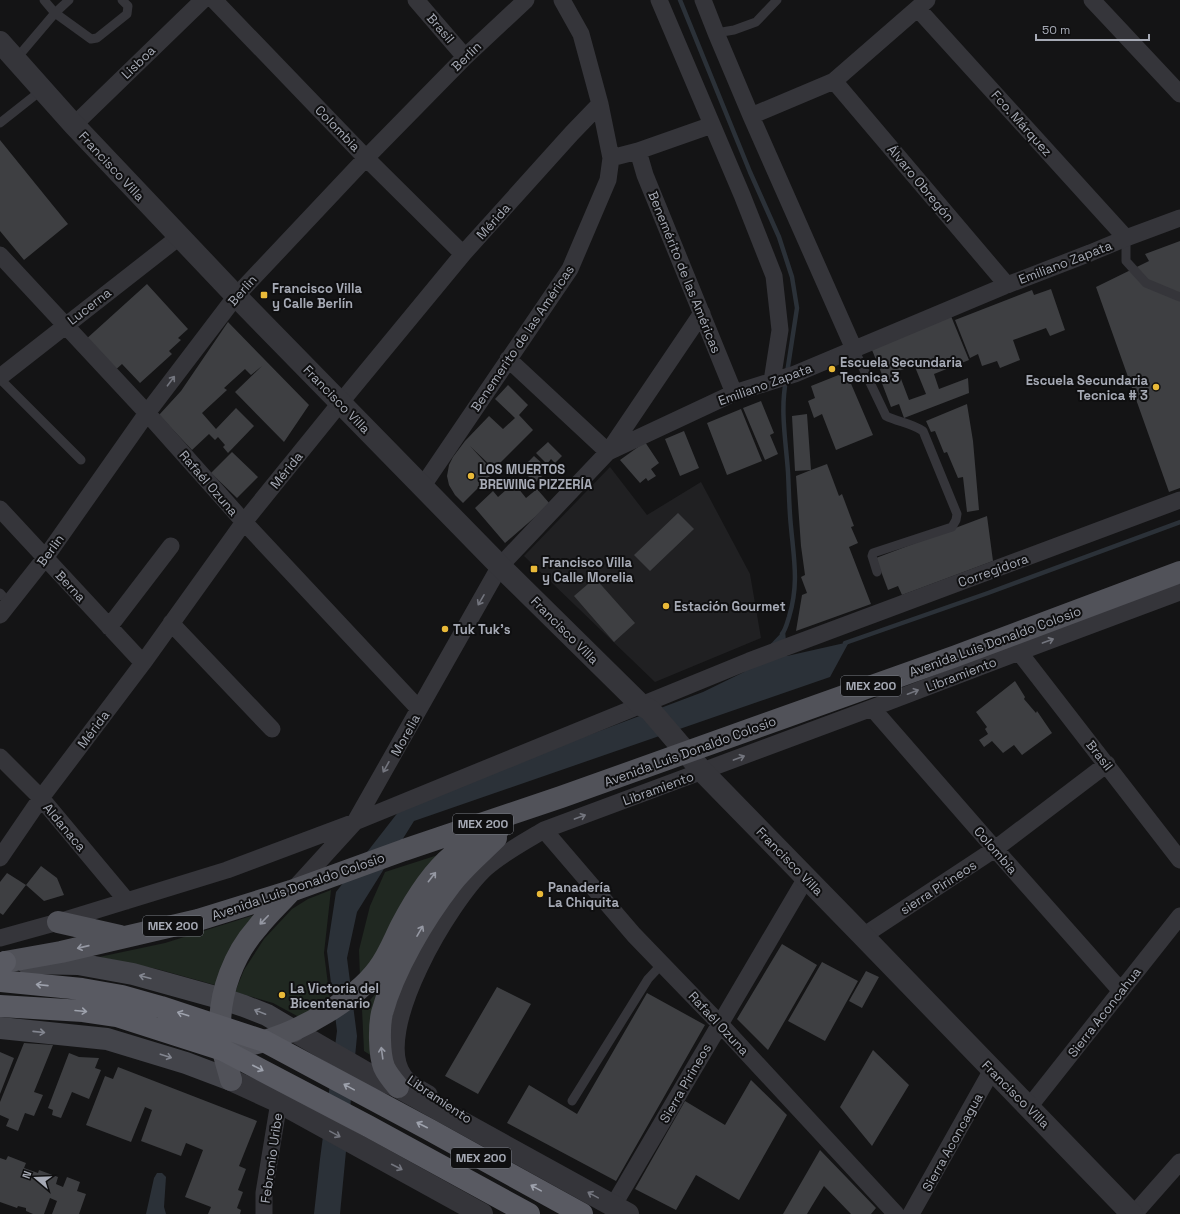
<svg xmlns="http://www.w3.org/2000/svg" width="1180" height="1214" viewBox="0 0 1180 1214" font-family="'Space Grotesk',sans-serif">
<style>
.built{fill:#202022}
.green{fill:#202821}
.water{fill:#2b3138}
.lines{fill:none;stroke-linecap:round;stroke-linejoin:round}
.stream{stroke:#2b3138;stroke-width:4.5}
.building{fill:#3e3f42;fill-rule:evenodd}
.service{stroke:#35353a;stroke-width:9}
.minor{stroke:#35353a;stroke-width:17}
.tertiary{stroke:#35353a;stroke-width:22}
.secondary{stroke:#43444a;stroke-width:22}
.primary{stroke:#515259;stroke-width:22}
.trunk{stroke:#595a62;stroke-width:22}
.oneway{stroke:#73757e}
.oneway2{stroke:#9598a3}
.oneway3{stroke:#838690}
.oneway4{stroke:#9ea2ad}
.poi-dot{fill:#e9b938;stroke:#0f0f10;stroke-width:1.5}
.labels{text-anchor:middle;stroke-width:4;stroke-linejoin:round;paint-order:stroke}
.shield{fill:#0f0f10;stroke:#797c84;stroke-width:1}
.shield-label{font-size:12px;font-weight:bold;fill:#a6aab5}
.street-label{font-size:13px;fill:#a6aab5;stroke:#0f0f10}
.poi-label{font-size:13px;font-weight:bold;fill:#a6aab5;stroke:#0f0f10;text-anchor:start}
</style>
<rect width="100%" height="100%" fill="#141415"/>
<!-- built -->
<path class="built" d="M610,467l37,48 54,-33 49,92 11,64 -106,44 -131,-126z"/>
<!-- green -->
<path class="green" d="M441,854l-54,90 -27,34 -1,-28 11,-44 15,-34z
M331,890l-7,63 6,47 -31,17 -26,-14 -38,-11 9,-22 20,-31 28,-30 16,-10z
M258,914l-43,71 -58,-16 -58,-12 66,-14z
M387,981l-12,77 -11,-7 -2,-42z"/>
<!-- water -->
<path class="water" d="M785,629l2,27 62,-14 -19,35 -416,144 -57,91 -10,46 10,78 -17,178h-26l6,-55 17,-128 -10,-80 9,-59 70,-90 45,-15 252,-95 41,-20z
M157,1173h5l4,4 -2,30 2,7h-20l8,-36z"/>
<g class="lines">
<!-- stream -->
<path class="stream" d="M680,0l70,172 29,65 13,40 5,31 -10,65
M782,634c4,-5 5,-11 7,-17 10,-33 5,-57 2,-90 -2,-19 -2,-37 -3,-55 -2,-30 -8,-61 -2,-92
M845,643l143,-50 192,-71"/>
</g>
<!-- building -->
<path class="building" d="M0,140l68,84 -44,36 -24,-29z
M1180,241v247l-11,4 -73,-205 53,-26 -4,-7z
M147,284l41,45 -10,9 3,2 -12,11 3,3 -32,29 -18,-19 -10,9 -28,-32z
M1051,289l14,41 -15,6 -4,-8 -33,12 7,20 -20,8 -3,-7 -15,5 -4,-12 -8,4 -15,-38 77,-30 2,5z
M951,316l18,44 -35,14 5,15 29,-11 1,15 -65,25 -5,-14 -8,3 -11,-29 3,-1 -11,-27zM913,362l13,32 -17,6 -11,-29 6,-2 -1,-3z
M228,322l81,83 -25,37 -49,-50 27,-26 -11,9 -6,-6 -21,19 3,2 -25,23 14,16 20,-21 18,18 -26,27 -5,-6 2,-2 -7,-8 -3,3 -6,-6 -17,16 -33,-35 22,-24z
M846,372l27,63 -37,15 -14,-36 -8,4 -6,-17 7,-3 -4,-12z
M508,385l20,20 -9,10 14,15 -39,39 -24,-23 24,26 -31,31 -8,-8 -6,-10 -2,-9 2,-11 4,-8 12,-16 24,-25 14,13 12,-11 -20,-19z
M761,401l13,32 -4,2 8,19 -13,6 -22,-52z
M967,404l6,37 6,69 -12,2 -4,-35 -5,1 -11,-26 -3,1 -9,-22 -4,1 -5,-11z
M741,409l21,52 -35,14 -20,-52z
M807,414l4,56 16,-6 12,32 3,-2 12,32 -3,1 7,16 -9,4 22,57 -75,27 6,-36 5,-2 -6,-16 4,-2 -4,-29 -5,-70 15,-6 -16,1 -3,-55z
M684,431l15,37 -19,8 -15,-37z
M548,442l14,14 -7,7 -4,-4 -4,5 -11,-11z
M645,442l14,21 -8,6 5,7 -8,5 -2,-3 -6,5 -20,-23z
M232,452l26,25 -21,21 -26,-25z
M534,456l11,10 -7,7 4,3 -7,7 -14,-14z
M514,483l12,15 11,-9 13,15 -45,39 -30,-35 18,-17 5,6z
M678,513l16,16 -44,42 -16,-16z
M987,516l6,45 -91,34 -4,-9 -10,4 -12,-32z
M595,578l40,45 -21,19 -40,-46z
M1015,681l10,16 -1,2 12,14 1,-2 15,22 -30,22 -8,-10 -11,8 -11,-12 -8,6 -5,-7 9,-6 -3,-5 2,-2 -11,-15z
M41,866l16,12 7,17 -20,6 -18,-16 -23,30 -3,-2v-31l7,-9 19,12z
M782,944l35,21 -49,85 -31,-31z
M822,962l36,19 -33,60 -37,-20z
M866,971l13,6 -17,31 -13,-7z
M497,987l34,17 -53,90 -33,-18z
M647,993l58,32 -89,156 -109,-58 22,-38 48,29z
M24,1043l29,2 -19,47 9,3 -9,21 -9,-3 -7,18 -12,-5 3,-7 -9,-4v-13z
M873,1050l36,35 -37,61 -32,-39z
M0,1052l14,6 -14,36z
M69,1053l10,4 20,1 -4,10 6,2 -12,29 -17,-7 -11,26 -9,-3 1,-5 -5,-2z
M118,1067l139,54 -18,45 7,3 -8,21 5,2 -6,16 4,2 -1,4h-32l3,-7 -26,-10 18,-47 -17,-7 -5,13 -40,-15 11,-31 -7,-3 -14,35 -45,-17 19,-49 8,3z
M751,1080l36,35 -48,85 -43,-25 -20,35 -41,-21 50,-88 40,24z
M820,1150l56,58 -5,6h-20l-27,-28 -17,28h-24z
M8,1156l18,7 -2,5 14,5 1,-3 19,7 -2,7 7,3 4,-10 13,5 -3,9 9,3 -7,20h-27l5,-13 -7,-3 -6,16h-11l-7,-3v-3l-8,-2 -1,2 -17,-6v-44l6,2z"/>
<g class="lines">
<!-- service -->
<path class="service" d="M69,0l-14,13 36,26 6,-1 30,-24 1,-8 -6,-6
M716,33l18,-3 22,-8 21,-22
M16,59l39,-46 -11,-13
M0,123l43,-34
M1126,238v23l20,22 34,14
M854,349l32,67c12,6 25,7 37,15l34,83 -1,6 -4,7 -79,26 -1,3 5,16
M0,379l81,81
M0,593l9,10
M572,1101l76,-122 14,-15"/>
<!-- minor -->
<path class="minor" d="M214,0l152,158 97,96
M416,0l49,57
M659,0l83,195 32,81 6,54 -8,51
M703,0l13,33 35,83 103,233
M1092,0l88,94
M918,9l208,229
M834,81l173,204
M751,116l83,-35 93,-81
M74,125l129,-125
M638,151l7,24 89,218
M611,158l27,-7 74,-26
M0,255l147,158 97,109 175,187
M508,359l100,93 94,-139
M0,377l179,-140
M422,487l148,-218 38,-89 3,-22 -11,-54 -19,-70 -19,-34
M0,509l143,154
M0,615l45,-57 102,-145 89,-117 130,-138 99,-101 61,-57
M171,623l101,106
M109,627l62,-81
M1019,652l161,208
M872,708l123,141 126,142
M0,757l41,41 86,103
M544,830l90,105 86,89 176,190
M0,858l41,-60 102,-135 101,-141 97,-120 122,-148 109,-121 28,-29
M293,890l62,-68 145,-256 108,-114 126,-59 61,-19 212,-89 83,-32 36,-15 54,-20
M863,936l132,-87 112,-85
M0,938l58,-16 169,-52 128,-48 394,-161 431,-161
M429,1094c-8,-5 -19,-10 -25,-18 -33,-44 47,-176 82,-208 17,-15 38,-26 58,-38l328,-122 147,-56 161,-60
M1029,1107l151,-191
M613,1206l193,-328
M264,1214v-21l15,-91
M911,1214l81,-144
M1134,1214l46,-52"/>
<!-- tertiary -->
<path class="tertiary" d="M0,42l74,83 162,171 264,270 141,139 9,5 52,61 161,165 269,278
M294,1031l76,44 28,12 230,127
M231,1080l48,22 203,112"/>
<!-- secondary -->
<path class="secondary" d="M27,963l51,1 55,10 90,25 21,7 23,9 27,16
M0,1028l107,11 79,24 45,17"/>
<!-- primary -->
<path class="primary" d="M58,922l62,14
M5,962l56,-10 137,-32 93,-29 113,-41 157,-53 395,-141 224,-84
M223,1050c14,-3 28,-5 41,-9 37,-10 92,-42 114,-72 10,-13 16,-29 23,-43 13,-25 30,-53 52,-71 13,-11 31,-17 45,-25
M231,1080c-5,-18 -11,-36 -11,-54 0,-35 14,-72 37,-98 10,-13 22,-24 33,-36
M398,1087c-5,-6 -11,-13 -14,-20 -5,-13 -5,-41 -2,-54 12,-44 42,-94 69,-129 12,-16 31,-32 45,-46"/>
<!-- trunk -->
<path class="trunk" d="M0,967l5,-5
M0,981l82,8 40,7 39,11 103,34 166,89 152,84
M0,1006l83,5 34,5 106,34 145,76 161,88"/>
</g>
<!-- one-way arrows -->
<defs><path id="oneway-shaft" d="M-6 0H5M1.5-3L5.5 0L1.5 3" fill="none" stroke-width="1.6" stroke-linecap="round" stroke-linejoin="round"/></defs>
<g class="oneway">
<use href="#oneway-shaft" transform="translate(171 381) rotate(-53)"/>
<use href="#oneway-shaft" transform="translate(481 600) rotate(120)"/>
<use href="#oneway-shaft" transform="translate(1048 641) rotate(-20)"/>
<use href="#oneway-shaft" transform="translate(913 692) rotate(-21)"/>
<use href="#oneway-shaft" transform="translate(739 758) rotate(-20)"/>
<use href="#oneway-shaft" transform="translate(386 767) rotate(119)"/>
<use href="#oneway-shaft" transform="translate(580 817) rotate(-20)"/>
<use href="#oneway-shaft" transform="translate(335 1134) rotate(29)"/>
<use href="#oneway-shaft" transform="translate(397 1167) rotate(27)"/>
<use href="#oneway-shaft" transform="translate(593 1195) rotate(-151)"/>
</g>
<g class="oneway2">
<use href="#oneway-shaft" transform="translate(432 877) rotate(-52)"/>
<use href="#oneway-shaft" transform="translate(264 920) rotate(134)"/>
<use href="#oneway-shaft" transform="translate(420 931) rotate(-60)"/>
<use href="#oneway-shaft" transform="translate(83 947) rotate(167)"/>
<use href="#oneway-shaft" transform="translate(382 1053) rotate(-98)"/>
</g>
<g class="oneway3">
<use href="#oneway-shaft" transform="translate(145 977) rotate(-165)"/>
<use href="#oneway-shaft" transform="translate(260 1012) rotate(-158)"/>
<use href="#oneway-shaft" transform="translate(39 1032) rotate(6)"/>
<use href="#oneway-shaft" transform="translate(166 1056) rotate(18)"/>
</g>
<g class="oneway4">
<use href="#oneway-shaft" transform="translate(42 985) rotate(-174)"/>
<use href="#oneway-shaft" transform="translate(81 1011) rotate(5)"/>
<use href="#oneway-shaft" transform="translate(183 1014) rotate(-162)"/>
<use href="#oneway-shaft" transform="translate(258 1068) rotate(27)"/>
<use href="#oneway-shaft" transform="translate(349 1087) rotate(-151)"/>
<use href="#oneway-shaft" transform="translate(422 1125) rotate(-153)"/>
<use href="#oneway-shaft" transform="translate(536 1188) rotate(-151)"/>
</g>
<!-- markers -->
<g class="poi-dot">
<rect x="260" y="291" width="8" height="8" rx="2"/>
<circle cx="832" cy="369" r="4"/>
<circle cx="1156" cy="387" r="4"/>
<circle cx="471" cy="476" r="4"/>
<rect x="530" y="565" width="8" height="8" rx="2"/>
<circle cx="666" cy="606" r="4"/>
<circle cx="445" cy="629" r="4"/>
<circle cx="540" cy="894" r="4"/>
<circle cx="282" cy="995" r="4"/>
</g>
<g class="labels">
<!-- shield labels -->
<g class="shield">
<rect x="841" y="676" width="60" height="20" rx="3"/>
<rect x="453" y="814" width="60" height="20" rx="3"/>
<rect x="143" y="916" width="60" height="20" rx="3"/>
<rect x="451" y="1148" width="60" height="20" rx="3"/>
</g>
<g class="shield-label">
<text x="871" y="690">MEX 200</text>
<text x="483" y="828">MEX 200</text>
<text x="173" y="930">MEX 200</text>
<text x="481" y="1162">MEX 200</text>
</g>
<!-- street labels -->
<g class="street-label">
<text transform="translate(441 28) rotate(49)" y="5">Brasil</text>
<text transform="translate(466 56) rotate(-44)" y="5">Berlin</text>
<text transform="translate(138 62) rotate(-44)" y="5">Lisboa</text>
<text transform="translate(1022 123) rotate(48)" y="5">Fco. Márquez</text>
<text transform="translate(338 128) rotate(46)" y="5">Colombia</text>
<text transform="translate(112 166) rotate(47)" y="5">Francisco Villa</text>
<text transform="translate(921 183) rotate(50)" y="5">Álvaro Obregón</text>
<text transform="translate(493 221) rotate(-48)" y="5">Mérida</text>
<text transform="translate(1065 262) rotate(-21)" y="5">Emiliano Zapata</text>
<text transform="translate(685 272) rotate(68)" y="5">Benemérito de las Américas</text>
<text transform="translate(242 290) rotate(-49)" y="5">Berlin</text>
<text transform="translate(89 306) rotate(-38)" y="5">Lucerna</text>
<text transform="translate(522 338) rotate(-56)" y="5">Benemerito de las Américas</text>
<text transform="translate(765 384) rotate(-20)" y="5">Emiliano Zapata</text>
<text transform="translate(337 399) rotate(46)" y="5">Francisco Villa</text>
<text transform="translate(286 470) rotate(-51)" y="5">Mérida</text>
<text transform="translate(209 483) rotate(49)" y="5">Rafaél Ozuna</text>
<text transform="translate(50 550) rotate(-54)" y="5">Berlin</text>
<text transform="translate(993 570) rotate(-20)" y="5">Corregidora</text>
<text transform="translate(71 586) rotate(47)" y="5">Berna</text>
<text transform="translate(565 630) rotate(45)" y="5">Francisco Villa</text>
<text transform="translate(995 641) rotate(-20)" y="5">Avenida Luis Donaldo Colosio</text>
<text transform="translate(961 674) rotate(-21)" y="5">Libramiento</text>
<text transform="translate(93 729) rotate(-53)" y="5">Mérida</text>
<text transform="translate(405 735) rotate(-61)" y="5">Morelia</text>
<text transform="translate(690 751) rotate(-20)" y="5">Avenida Luis Donaldo Colosio</text>
<text transform="translate(1100 755) rotate(52)" y="5">Brasil</text>
<text transform="translate(658 788) rotate(-20)" y="5">Libramiento</text>
<text transform="translate(65 827) rotate(50)" y="5">Aldanaca</text>
<text transform="translate(996 850) rotate(49)" y="5">Colombia</text>
<text transform="translate(790 861) rotate(46)" y="5">Francisco Villa</text>
<text transform="translate(298 886) rotate(-19)" y="5">Avenida Luis Donaldo Colosio</text>
<text transform="translate(938 887) rotate(-33)" y="5">sierra Pirineos</text>
<text transform="translate(1104 1012) rotate(-52)" y="5">Sierra Aconcahua</text>
<text transform="translate(719 1023) rotate(47)" y="5">Rafaél Ozuna</text>
<text transform="translate(685 1083) rotate(-60)" y="5">Sierra Pirineos</text>
<text transform="translate(1016 1094) rotate(45)" y="5">Francisco Villa</text>
<text transform="translate(440 1099) rotate(34)" y="5">Libramiento</text>
<text transform="translate(952 1142) rotate(-61)" y="5">Sierra Aconcagua</text>
<text transform="translate(271 1158) rotate(-82)" y="5">Febronio Uribe</text>
</g>
<!-- poi labels -->
<g class="poi-label">
<text x="272" y="293">Francisco Villa<tspan x="272" dy="15">y Calle Berlín</tspan></text>
<text x="840" y="367">Escuela Secundaria<tspan x="840" dy="15">Tecnica 3</tspan></text>
<text x="1148" y="385" text-anchor="end">Escuela Secundaria<tspan x="1148" dy="15">Tecnica # 3</tspan></text>
<text x="479" y="474">LOS MUERTOS<tspan x="479" dy="15">BREWING PIZZERÍA</tspan></text>
<text x="542" y="567">Francisco Villa<tspan x="542" dy="15">y Calle Morelia</tspan></text>
<text x="674" y="611">Estación Gourmet</text>
<text x="453" y="634">Tuk Tuk's</text>
<text x="548" y="892">Panadería<tspan x="548" dy="15">La Chiquita</tspan></text>
<text x="290" y="993">La Victoria del<tspan x="290" dy="15">Bicentenario</tspan></text>
</g>
</g>
<!-- north arrow -->
<g transform="translate(36 1178) rotate(289)" stroke="#0f0f10" stroke-width="3" paint-order="stroke">
<path d="M0-3L7 15L0 10L-7 15Z" fill="#a6aab5"/>
<text y="-6" font-size="11" font-weight="bold" text-anchor="middle" fill="#a6aab5">N</text>
</g>
<!-- scale -->
<path d="M1036 34v6h113v-6" fill="none" stroke="#a6aab5" stroke-width="2"/>
<text x="1042" y="34" font-size="12" fill="#a6aab5" stroke="#0f0f10" stroke-width="3" paint-order="stroke">50 m</text>
</svg>
